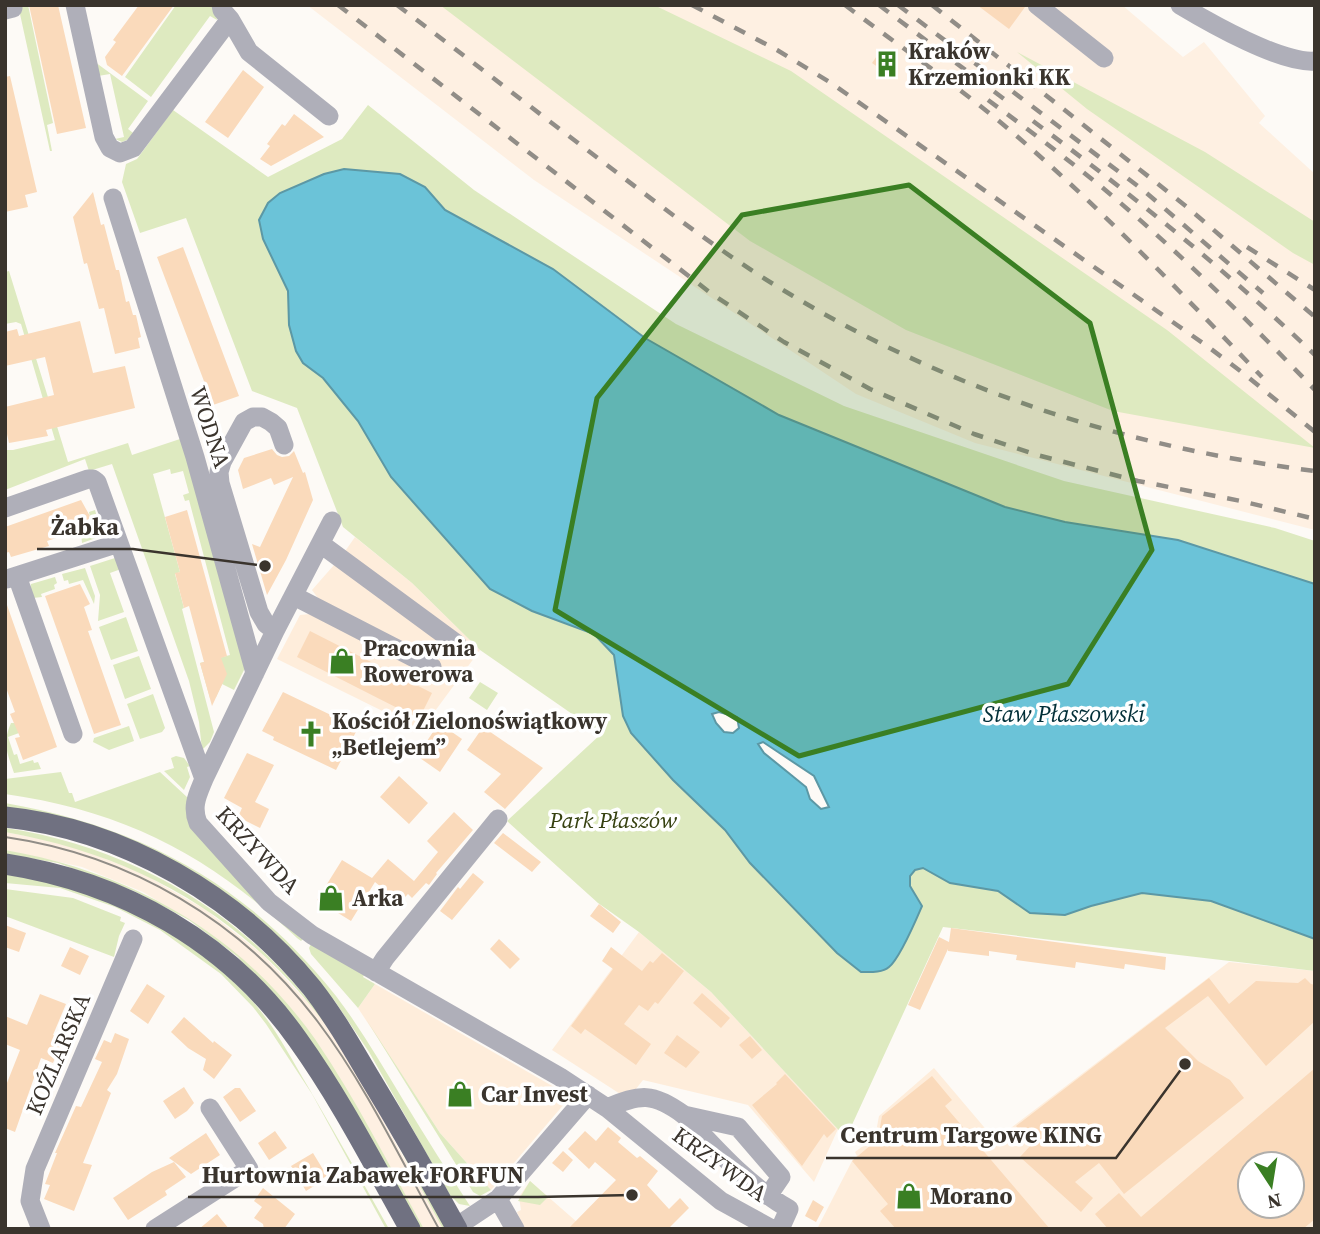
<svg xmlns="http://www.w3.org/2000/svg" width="1320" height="1234" viewBox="0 0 1320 1234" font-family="'Source Serif 4',serif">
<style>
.commercial{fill:#feeddb;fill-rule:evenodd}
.built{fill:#fef0e2}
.green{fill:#deeac0}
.water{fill:#6bc3d8;stroke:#5c98a5;stroke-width:2;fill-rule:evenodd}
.building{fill:#fadabb;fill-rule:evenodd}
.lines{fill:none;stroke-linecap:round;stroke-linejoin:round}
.minor{stroke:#afafb9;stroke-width:19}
.major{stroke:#707181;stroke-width:21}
.tram{stroke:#918d87;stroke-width:2}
.rail{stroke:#918d87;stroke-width:4.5;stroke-dasharray:12 12;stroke-linecap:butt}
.marked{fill:#3a7f23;fill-opacity:0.2;stroke:#3a7f23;stroke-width:5;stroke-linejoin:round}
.labels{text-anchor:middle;stroke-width:7;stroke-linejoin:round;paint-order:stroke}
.poi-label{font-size:23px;font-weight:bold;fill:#3a342d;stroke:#fff;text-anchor:start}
.street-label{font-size:23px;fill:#3a342d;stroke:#fff}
.park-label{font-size:23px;font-style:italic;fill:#364110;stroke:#fff}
.water-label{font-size:24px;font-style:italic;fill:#022f38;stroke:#fff}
.leader{fill:none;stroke:#3a342d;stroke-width:2.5}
.callout-dot{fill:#3a342d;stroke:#fff;stroke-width:2.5}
.callout-label{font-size:24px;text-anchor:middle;font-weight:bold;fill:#3a342d;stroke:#fff;stroke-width:7;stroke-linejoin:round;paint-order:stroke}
</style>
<rect width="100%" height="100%" fill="#fdfaf6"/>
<!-- commercial -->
<path class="commercial" d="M355,537l57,46 68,67 -59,80 -144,-71 23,-44 10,-1 10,-13 -8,-11 29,-33z
M639,932l72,60 127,137 -24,53 -66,-77 -105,-25 -15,19 -76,-49z
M1229,962l86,9v258h-498l35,-68 5,-5 -2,-4 20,-15 4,-21 55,-48 61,72zM1250,1164h42v42h-42z
M375,984l186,107 4,12 -74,87 -51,-57 -82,-125z
M530,1181l55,48h-61l-7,-17 4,-2 -2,-13z"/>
<!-- built -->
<path class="built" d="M307,5h815l61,52 21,-15 61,74 -6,7 56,51v356l-340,-87 -119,-49 -322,-214z
M5,832l62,12 75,29 64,37 56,44 54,57 18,26 28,45 81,147h-19l-81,-145 -22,-35 -38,-50 -38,-37 -45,-36 -57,-34 -61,-25 -77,-17z"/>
<!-- green -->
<path class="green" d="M18,5h10l25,118 -6,2 5,26h-2z
M176,5h39l2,15 -7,-4 -59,81 -26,-20z
M440,5h214l137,66 376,259 148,118 -202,-37 -207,-81 -156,-89z
M1017,52l188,100 110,70v43l-22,-12 -206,-144z
M95,62l53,39 -20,28 9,7 -15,6 -7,-3 9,-2 -14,-63 -12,2z
M368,105l106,85 202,134 168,82 220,75 211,47 40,13v63l-754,-34 72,115 277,191 5,-6 8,-2 27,15 47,7 77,22 71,-30 170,-10v99l-372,-44 -92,200v3l-5,8 -135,-146 -72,-60 -41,-29 -91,-82 94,-87 -121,-84 -68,-67 -69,-56 -46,-119 -45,-17 -66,-173 -46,15 -18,-51 4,-18 11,-5 36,-49 95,67 74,-38z
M9,271l59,191 60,-19 4,12 51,-17 64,226 -13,26 -12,-6 -6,13 -6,1 -10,-35 30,-8 -41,-155 -4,1 -2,-6 6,-2 -6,-22 -12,3 -1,-5 -17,5 27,98 -5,2 9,34 -2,1 32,123 -4,10 -8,8 -3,-28 -10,-41 -77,-217 -23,7 -4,-12 -80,31v-40h8l42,-10 -34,-116 -5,-2 -11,2v-52z
M95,510l6,22 -5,6 -14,5 -1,-11 11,-4 -3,-16z
M115,558l6,11 -11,4 14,39 -26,9 2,-26 -10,-29z
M85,568l10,28 -1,8 -11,-24 -14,4 -1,-4 -4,1 -2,-7z
M55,577l2,6 -3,2 1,4 -14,5 1,3 -9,1 -3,-8 1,-6z
M126,617l12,34 -27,9 -12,-33z
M139,656l12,33 -26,10 -12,-34z
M480,682l18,11 -11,17 -18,-12z
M153,694l12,34 -3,4 -22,7 -13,-35z
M11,723h4l4,10 -11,4 6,18 3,-1 3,10 13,-4 1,3 4,-1 3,7 -27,4c-7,-21 -12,-29 -3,-50z
M129,726l5,15 -25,9 -16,-8 1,-4z
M176,756l8,2 6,8 -3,1 3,10 -6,13 -20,-19 10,-3 -3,-10z
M61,772l8,21h3l3,9 85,-30 28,26 115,141 -2,2 -4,-3c-87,-82 -172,-127 -292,-144v-15z
M5,803c138,24 243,82 331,193 26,34 47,71 69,107 21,35 43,69 65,103l-11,-2 -9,-9 -81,-143 -35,-52 -99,-99 -230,-94z
M6,828c119,18 227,78 303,173 55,69 94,151 137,228h-3c-36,-65 -68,-133 -110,-194 -80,-114 -192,-179 -328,-203z
M5,850c126,22 235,83 310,189 41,60 74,126 109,190h-3l-62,-111 -121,-161 -49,-37 -55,-29 -76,-28 -53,-9z
M5,874c19,4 39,6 58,12 72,22 142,61 192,118 21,25 36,54 52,81 28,48 55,96 82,144h-3l-74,-135 -46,-70 -13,-17 -32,-33 -61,-44 -45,-23 -55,-19 -55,-5z
M5,889l68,9 48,19 -1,4 5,2 -6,13 -5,21 -109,-41z
M311,944l53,31 -1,2 12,7 -17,24 -47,-54 -2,-6z
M366,1019l74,114 51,57 -11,6 -7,-4z
M530,1181l18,16 -8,8 -22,-4z"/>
<!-- water -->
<path class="water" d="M344,169l56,5 25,13 20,23 108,59 92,69 134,77 226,92 60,15 113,18 137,44v355l-104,-38 -69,-8 -51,13 -26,9 -35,-2 -32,-22 -48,-8 -27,-15 -8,2 -5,6v10l12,20c-6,14 -22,52 -33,61 -7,6 -19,5 -28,5l-24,-19 -87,-90 -25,-33 -52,-50 -42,-47 -8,-17 -9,-61 -20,-21 -62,-23 -42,-22 -99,-112 -33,-56 -35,-43 -20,-15 -7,-12 -7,-26 -1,-34 -25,-52 -4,-19 9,-17 12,-10 44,-19zM719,712l18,5 2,11 -6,5 -9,-1 -8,-9 -4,-9zM763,742l51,34 15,31 -8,2 -11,-10 -4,-12 -42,-34 -6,-9z"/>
<!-- building -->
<path class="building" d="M29,5h29l28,123 -29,6z
M139,5h35l-52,71 -15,-11 -2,-8 11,-15 -3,-2z
M977,5h48v2l-16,22z
M881,50l13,9 -9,13 -13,-9z
M243,70l21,17 -36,51 -23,-16z
M10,76l27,116 -12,3 3,12 -23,5v-135z
M294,114l30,23 -53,29 -11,-7 10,-13 -3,-2 15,-20 3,2z
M93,192l8,33 3,-1 12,46h3l7,32 3,-1 4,14h3l5,22 -3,1 2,10 -25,6 -11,-46 -5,1 -12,-46 -3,1 -11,-47z
M183,247l56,149 -26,9 -56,-148z
M80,321l13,52 32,-7 10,42 -89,22 2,6 -39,7 -2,-9h-2v-27l49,-12 -9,-38 -40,9v-34l12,-3 2,7z
M272,449l5,6 5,2 7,-1 5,-5 9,22 2,-1 8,28 -27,60 -19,35 -15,-51 8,3 33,-70 -19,8 -3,-7 -28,11 -5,-19 6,-12z
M81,500l10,18 -3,1 3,8 -44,14 2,5 -38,11 -2,-5 -4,1v-26z
M187,510l40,146 -6,2 6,16 -15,32 -12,-43 4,-1 -15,-56 -5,2 -9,-35 5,-1 -15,-55z
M80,584l10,20 -6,3 8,23 -4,1 33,94 -27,9 -49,-138z
M5,605h2l50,142 -34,13 -8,-22 5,-1 -10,-23 5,-2 -10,-27z
M310,631l122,62 -13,26 -122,-62z
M283,692l75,36 -22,42 -63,-30 1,-3 -12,-6z
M439,723l23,16 -22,33 -23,-16z
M483,727l60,41 -38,41 -21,-17 17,-18 -34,-24z
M247,753l27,12 -19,37 14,7 -9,19 -22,-11 4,-9 -18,-10z
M399,776l29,27 -19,21 -29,-27z
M454,812l19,18 -37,43 1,1 -8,11 -3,-2 -14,15 -4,-4 -6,6 -7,-5 -2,2 -18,-15 -24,39 -34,-21 25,-40 30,18 16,-19 26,22 24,-29 -11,-11z
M503,833l38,29 -9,10 -38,-29z
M473,873l11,9 -32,38 -12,-9 18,-24 2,2z
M599,904l22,18 -8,11 -23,-17z
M5,925l21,8 -7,19 -14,-5z
M951,928l215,29 -1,13 -40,-6 -1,5 -48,-7 -1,6 -59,-8 1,-5 -28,-4v5l-41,-5v-2l-28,61 -12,-5 31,-68 10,5z
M499,939l21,20 -10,10 -20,-20z
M70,947l19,9 -9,19 -19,-9z
M611,947l31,24 8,-10 3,2 9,-10 22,18 -26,33 -3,-2 -7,9 -9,-6 -15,19 27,20 -15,21 -51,-36 -4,5 -10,-8 42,-57 -11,-8z
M1209,978l20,26 27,-23 42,2 7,-5 6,6 4,1v36l-49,45 -58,-70 -43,32 33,33 32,19 14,18 -120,96 -25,-31 -24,19 18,16 -12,14 -61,-55 11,-12 -15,-19z
M147,984l18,12 -17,28 -18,-13z
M702,993l28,25 -9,10 -28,-25z
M40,994l26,10 -13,31 10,4 -10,24 -12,-5 -26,74 -10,-4v-40l15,-38 -15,-6v-28l22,9z
M184,1017l29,26 1,-2 18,14 -18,24 -11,-9 3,-11 -18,-11 -17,-16z
M115,1033l14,6 -12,35 -10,16 4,3 -28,70 9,2 -18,46 -30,-12 6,-14 -5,-1 12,-31h-2l21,-47 5,1 21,-45 -7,-3 9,-19 7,3z
M677,1035l23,17 -14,16 -22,-15z
M750,1036l12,14 -10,9 -13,-14z
M1315,1068v151l-12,10h-195l-13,-15 24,-21 22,24zM1250,1164h42v42h-42z
M785,1074l51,55 -9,9 -3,-4 -22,32 -50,-61 25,-21 -1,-1z
M932,1076l20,24 -7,6 105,123h-154l-16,-18 8,-7 -36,-43 26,-22 4,-23z
M184,1087l10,16 -7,8 -12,8 -12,-18z
M235,1088h5l16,23 -16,11 -17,-25z
M608,1127l13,11 -3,4 19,16 3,-2 18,15 -11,14 22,24 11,-11 9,10 -21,21h-100l48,-49 -21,-18 -6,7 -21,-20 17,-18 11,10z
M275,1131l12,17 -18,12 -11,-17z
M206,1133l14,22 -29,19 -22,-16z
M563,1151l10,9 -10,12 -11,-9z
M313,1153l14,23 -6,3 1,2 -16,10 -15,-25z
M174,1162l12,15 -21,14 2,4 -39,25 -15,-22 39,-26z
M263,1188l32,26 -11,15h-20l-1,-5 -9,-6 8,-11 -8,-6z
M813,1200l11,7 -8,15 -11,-6z
M217,1214l12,15h-30z"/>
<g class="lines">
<!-- minor -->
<path class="minor" d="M75,5l29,132 6,11 10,5 13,-5 97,-129
M221,5l1,5 8,9 19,33 80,64
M1037,5l67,53
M1180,5c30,18 102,59 135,56
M5,10l8,-2
M113,198l82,259 60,216
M5,508l83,-29h5l4,3 107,297
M332,521l-57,110 -71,148c-6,15 -13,27 -6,44l71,79 43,33 248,142 47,31 114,93 51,28
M321,544l136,100
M17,576l56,158
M7,579l112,-36
M294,596l138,71
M275,631l-9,-7 -7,-12 -39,-129 -1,-11 3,-10 22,-40 9,-5h9l9,5 7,6 6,17
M376,972l9,-14 113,-139
M607,1108c33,-14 46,-16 77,7
M768,1196l13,-19 -43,-50 -54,-12c32,34 63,70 105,94l-9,20
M498,1199l17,30
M456,1227l42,-28 90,-104
M41,1229l-11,-28 5,-32 98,-230
M155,1229l94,-60 -39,-61"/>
<!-- major -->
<path class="major" d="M5,817c119,12 233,80 307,171 21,27 38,56 55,85 31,51 61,103 90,156
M5,864c118,18 224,78 293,176 43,60 76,125 112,189"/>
<!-- tram -->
<path class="tram" d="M5,837c125,18 237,84 313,185 47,62 83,138 121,207"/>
<!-- rail -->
<path class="rail" d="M338,5l374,289 72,48 86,47 104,45 63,21 101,26 103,20 74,18
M397,5c68,51 135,103 202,154 63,48 126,97 194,137 161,96 337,152 522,175
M692,5l85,45 54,33 376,263 36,27 72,59
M845,5c58,44 119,85 174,133 86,74 164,157 243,239
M879,5l129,97
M898,5l245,185 120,103
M932,5l255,202 128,110
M988,100c37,27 74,55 110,84 77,64 148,134 217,206
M1033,121c98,73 193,149 282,234
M1247,247l68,43"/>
</g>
<!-- marked area -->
<path class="marked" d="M909,185l181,138 62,227 -84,134 -269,72 -244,-146 42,-212 145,-183z"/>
<!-- icons -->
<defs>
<g id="building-bare" transform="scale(2.1)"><path d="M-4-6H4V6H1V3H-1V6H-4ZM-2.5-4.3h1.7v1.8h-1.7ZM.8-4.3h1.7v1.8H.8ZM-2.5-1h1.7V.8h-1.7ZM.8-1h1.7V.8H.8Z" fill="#3a7f23" stroke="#fff" stroke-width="2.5" paint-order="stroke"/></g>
<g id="shop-bare" transform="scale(2.1)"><path d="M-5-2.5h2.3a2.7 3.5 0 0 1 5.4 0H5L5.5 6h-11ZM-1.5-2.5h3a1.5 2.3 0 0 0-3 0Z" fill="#3a7f23" stroke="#fff" stroke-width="2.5" paint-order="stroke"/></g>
<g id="church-bare" transform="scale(2.1)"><path d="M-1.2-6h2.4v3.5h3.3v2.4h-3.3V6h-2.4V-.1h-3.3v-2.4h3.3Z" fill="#3a7f23" stroke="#fff" stroke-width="2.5" paint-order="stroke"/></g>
</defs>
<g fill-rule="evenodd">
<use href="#building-bare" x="887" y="64"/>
<use href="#shop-bare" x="342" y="661"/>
<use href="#church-bare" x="311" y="734"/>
<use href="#shop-bare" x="331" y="898"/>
<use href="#shop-bare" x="460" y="1094"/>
<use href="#shop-bare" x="909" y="1196"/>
</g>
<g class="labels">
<!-- poi labels -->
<g class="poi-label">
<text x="908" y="59">Kraków<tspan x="908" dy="26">Krzemionki KK</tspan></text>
<text x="363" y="656">Pracownia<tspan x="363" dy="26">Rowerowa</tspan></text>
<text x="332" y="729">Kościół Zielonoświątkowy<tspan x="332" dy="26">„Betlejem”</tspan></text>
<text x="352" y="906">Arka</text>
<text x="481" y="1102">Car Invest</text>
<text x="930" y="1204">Morano</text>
</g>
<!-- street labels -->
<g class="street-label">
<text transform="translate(210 427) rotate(72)" y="8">WODNA</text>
<text transform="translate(258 850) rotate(47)" y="8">KRZYWDA</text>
<text transform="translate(58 1054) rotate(-67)" y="8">KOŹLARSKA</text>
<text transform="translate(720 1164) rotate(36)" y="8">KRZYWDA</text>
</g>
<!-- park labels -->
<g class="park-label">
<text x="613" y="828">Park Płaszów</text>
</g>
<!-- water labels -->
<g class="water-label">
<text x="1064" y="722">Staw Płaszowski</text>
</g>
</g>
<!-- callouts -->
<path class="leader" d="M265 566L133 549H37M1185 1064L1116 1158H826M632 1195L538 1197H188"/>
<g class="callout-dot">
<circle cx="265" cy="566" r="7"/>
<circle cx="1185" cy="1064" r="7"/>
<circle cx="632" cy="1195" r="7"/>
</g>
<g class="callout-label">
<text x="85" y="535">Żabka</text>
<text x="971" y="1143">Centrum Targowe KING</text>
<text x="363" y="1183">Hurtownia Zabawek FORFUN</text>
</g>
<!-- border -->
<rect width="1320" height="1234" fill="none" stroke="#3a342d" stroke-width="14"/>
<!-- north arrow -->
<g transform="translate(1271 1185) rotate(168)"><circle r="33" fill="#ffffff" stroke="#b0aeab" stroke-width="2"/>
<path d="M0-5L12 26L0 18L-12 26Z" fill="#3a7f23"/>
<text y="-10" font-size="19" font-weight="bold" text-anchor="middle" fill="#3a342d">N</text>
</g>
</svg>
